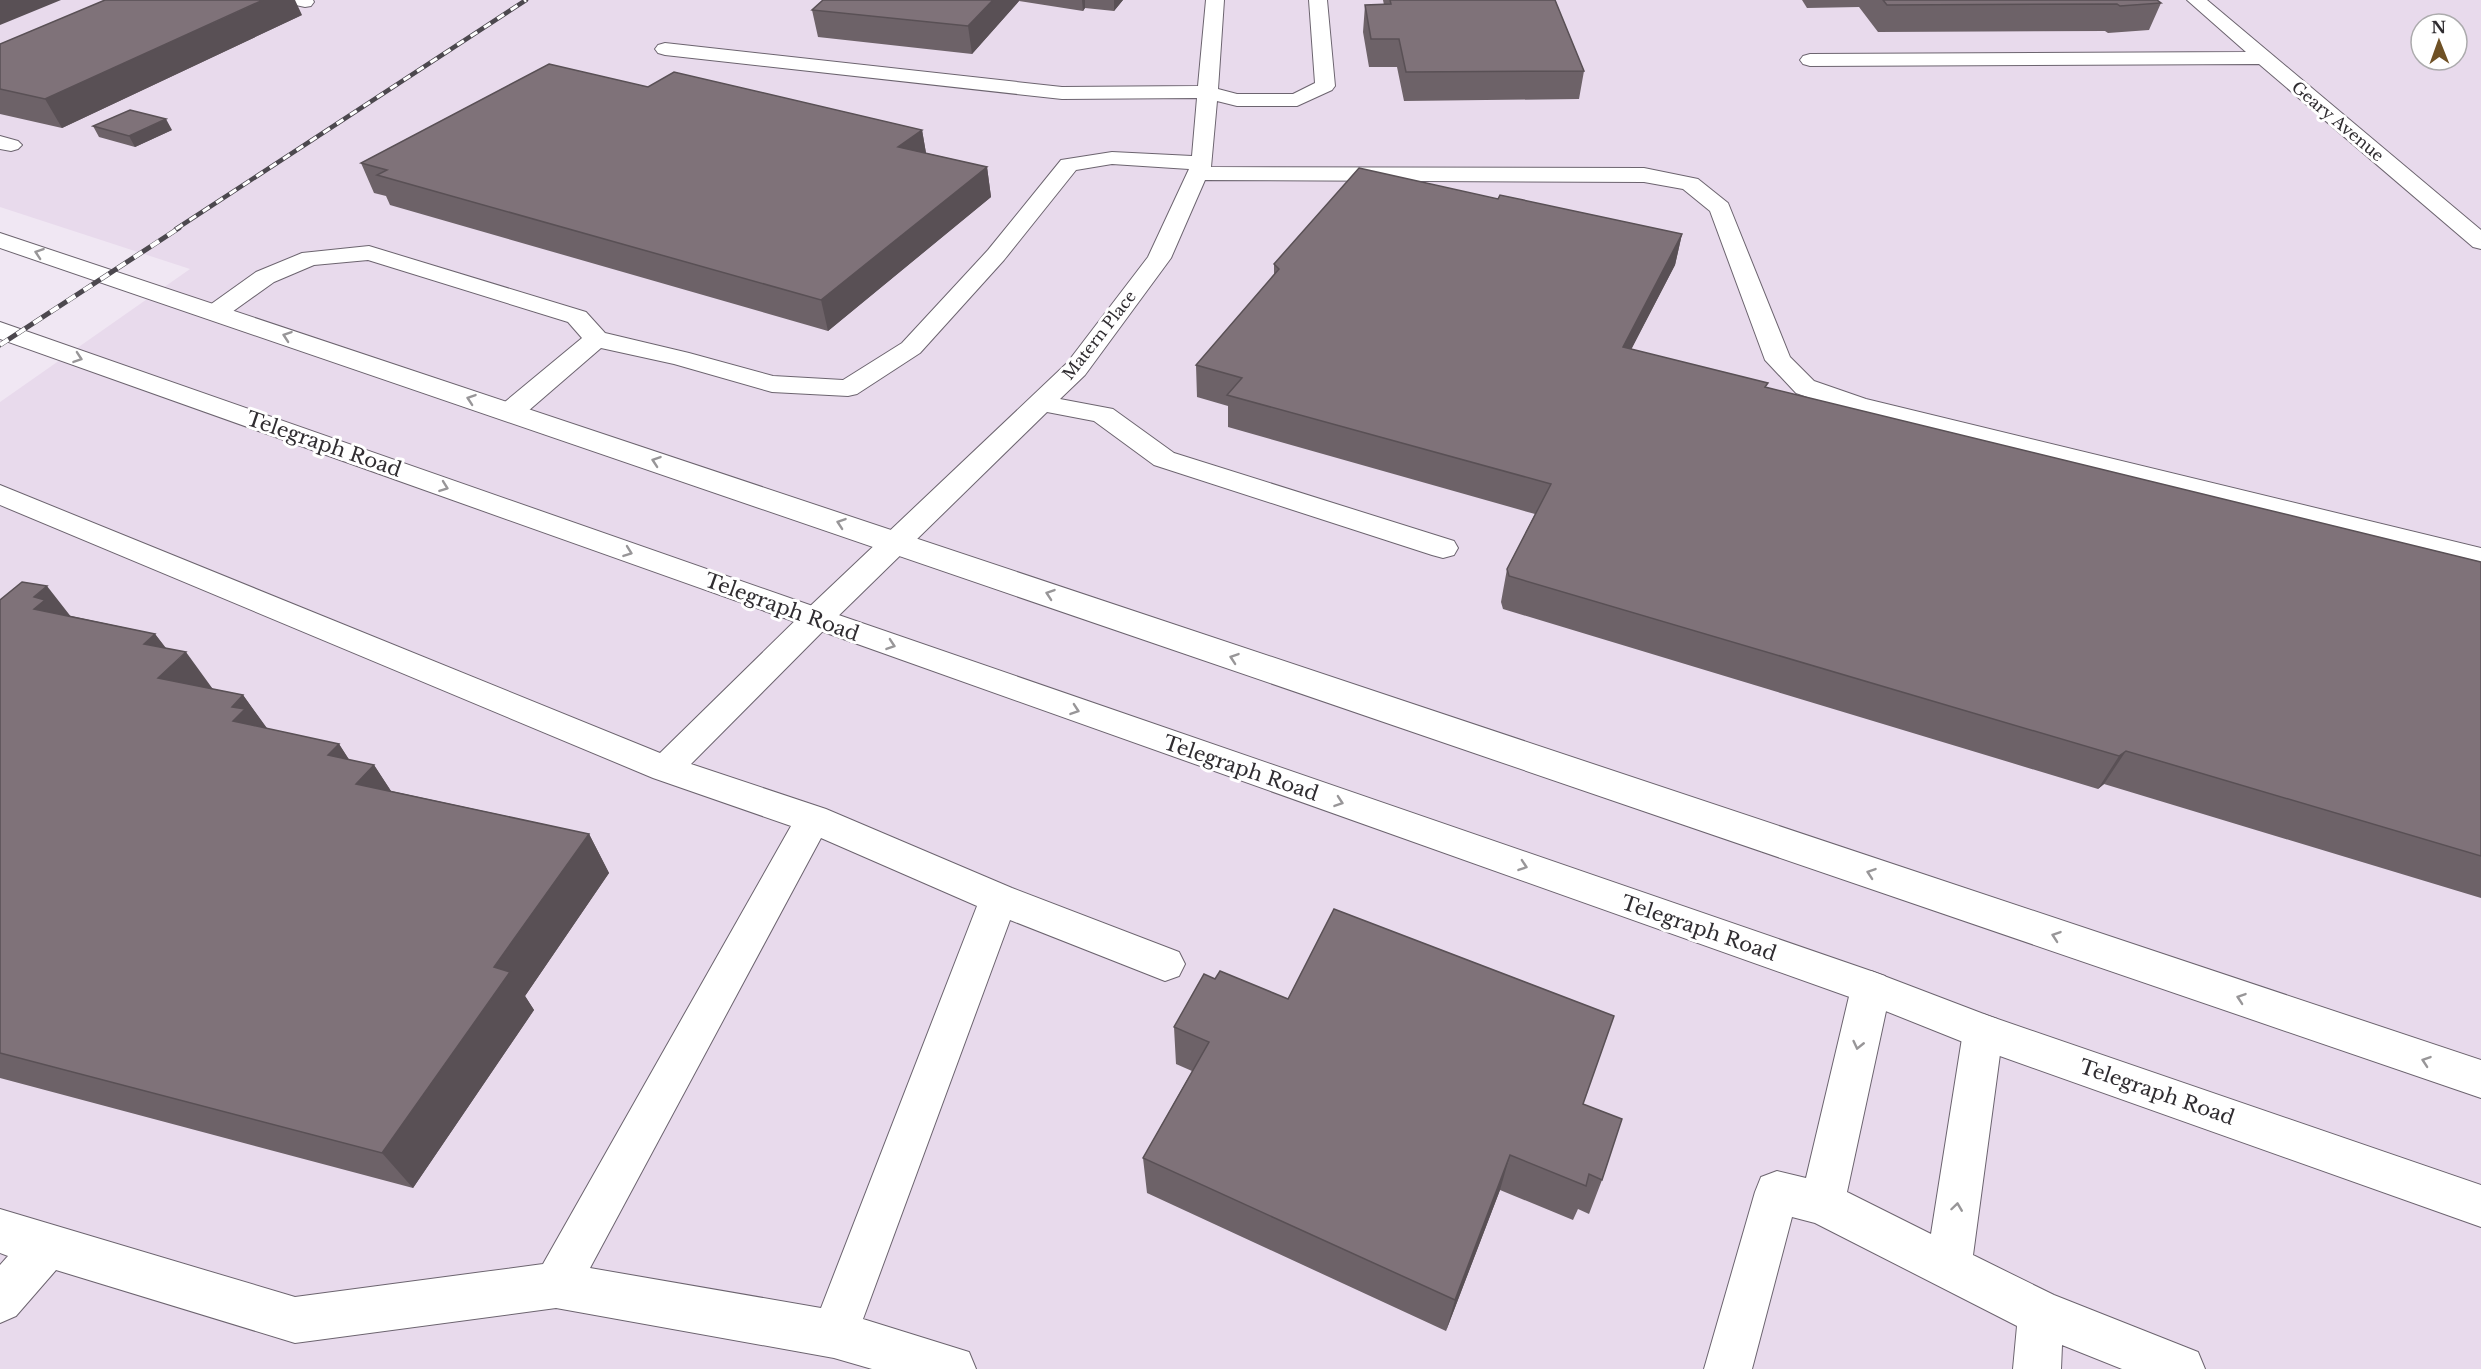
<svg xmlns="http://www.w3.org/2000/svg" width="2481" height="1369" viewBox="0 0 2481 1369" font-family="'Libre Baskerville',serif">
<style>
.built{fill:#e8daec;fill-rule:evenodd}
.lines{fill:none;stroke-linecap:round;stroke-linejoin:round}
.minor-casing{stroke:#6c646f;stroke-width:2}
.major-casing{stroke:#6c646f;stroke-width:2}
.minor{fill:#fff;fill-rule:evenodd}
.major{fill:#fff;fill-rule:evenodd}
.rail-far1-casing{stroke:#4c484e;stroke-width:4.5}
.rail-casing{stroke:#4c484e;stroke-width:5}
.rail-far1{stroke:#fff;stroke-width:3;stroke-dasharray:8;stroke-linecap:butt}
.rail{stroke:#fff;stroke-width:4;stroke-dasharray:10;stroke-linecap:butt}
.wall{fill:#6d6268}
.shaded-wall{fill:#595055}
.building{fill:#7f7279;stroke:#595055;stroke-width:1.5}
.oneway{stroke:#989698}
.labels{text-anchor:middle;stroke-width:6;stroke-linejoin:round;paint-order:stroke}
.far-street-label{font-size:16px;fill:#302d31;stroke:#fff}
.street-label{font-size:20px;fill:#302d31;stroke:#fff}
</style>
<rect width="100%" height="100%" fill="#f0e7f3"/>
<!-- built -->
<path class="built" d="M0,0h2481v1369h-2481v-967l190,-133 -190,-62zM2421,24h36v36h-36z"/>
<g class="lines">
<!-- minor casing -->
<g class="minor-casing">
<path id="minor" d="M288,0h25l1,2 -3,4 -6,1 -14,-3z
M1206,0h18l-6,89 19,5h56l22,-11 -6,-83h18l8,86 -3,4 -35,16h-60l-20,-5 -6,66 433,1 54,11 30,24 62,154 24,24 52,18 615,149v20l-634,-157 -51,-18 -31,-33 -55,-149 -27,-22 -39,-7 -439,-2 -34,78 -86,117 -25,24 53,10 61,44 280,88 4,7 -4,7 -11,3 -11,-3 -278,-90 -60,-44 -47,-9 -220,215 -136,137 135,45 186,79 167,64 6,12 -6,12 -14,5 -155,-61 -147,399 106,33 7,17h-104l-38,-11 -278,-50 -261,35 -239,-73 -40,46 -16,7v-58l8,-9 -8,-3v-44l295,88 248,-33 248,-438 -138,-48 -653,-273v-20l660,268 145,-142 262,-248 81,-106 41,-88 -77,-5 -36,6 -72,90 -84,93 -63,41 -9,2 -76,-4 -98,-28 -73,-16 -81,70 -10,2 -10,-2 -4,-6 4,-6 82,-68 -14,-16 -200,-62 -54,5 -40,17 -49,35 -9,2 -9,-2 -3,-5 3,-5 49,-35 46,-19 67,-7 217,66 19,21 84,20 84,23 70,4 59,-37 86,-93 73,-90 51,-8 80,4 5,-58 -135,1 -397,-44 -7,-2 -3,-4 3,-4 7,-2 397,44 136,-1zM821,838l156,68 -156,402 -231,-40z
M2187,0h20l274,230v19l-8,-2 -214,-183 -449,2 -7,-2 -3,-4 3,-4 7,-2 436,-2z
M0,136l18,5 4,4 -4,4 -7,2 -11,-2z
M1871,971l14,5 6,12 -44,204 84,42 32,-202 6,-13 14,-5 14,5 6,13 -30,223 81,40 144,57 7,17h-83l-60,-24 -1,24h-48l4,-43 -202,-103 -23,-6 -40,152h-48l51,-177 6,-15 16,-6 29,7 45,-190 6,-12z"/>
</g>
<!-- major casing -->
<g class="major-casing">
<path id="major" d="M0,233l2481,827v38l-2481,-850z
M0,322l827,289 1044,360 118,45 492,169v42l-498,-177 -125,-50 -1858,-661z"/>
</g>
<!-- minor -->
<use href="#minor" class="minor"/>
<!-- major -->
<use href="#major" class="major"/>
<!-- rail-far1 casing -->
<g class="rail-far1-casing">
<path id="rail-far1" d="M176,229l350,-229"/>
</g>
<!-- rail casing -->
<g class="rail-casing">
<path id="rail" d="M0,345l179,-117"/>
</g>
<!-- rail-far1 -->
<use href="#rail-far1" class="rail-far1"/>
<!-- rail -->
<use href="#rail" class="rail"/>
</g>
<!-- wall -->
<path class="wall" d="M823,0h300l-9,11 -29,-3 -2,3 -64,-10 -47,53 -154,-17 -6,-27z
M1383,0h172l29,71 -5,28 -175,2 -7,-34h-28l-6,-35 2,-27h19z
M1802,0h355l4,3 -12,27 -41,3 -3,-2 -227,1 -19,-25 -52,1z
M302,15l-240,113 -62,-14v-70z
M648,87l274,43 4,23 61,14 4,30 -163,134 -438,-126 -4,-9 -12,-3 -13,-30z
M93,126l79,4 -37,17 -36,-10z
M1498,199l184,35 -7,31 -44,84 135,39 715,174v336l-377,-114 -6,5 -595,-180 -2,-7 6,-33 28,-55 -307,-87v-21l-31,-9 -1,-32 78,-89v-12z
M0,600l71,16 84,18 11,14 47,41 30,6 24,34 72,15 10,16 25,5 17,26 198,43 20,39 -84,123 9,14 -121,178 -413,-110z
M1215,979l73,20 295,105 19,76 -13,34 -11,-5 -5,11 -73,-30 -54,141 -299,-138 -4,-35 49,-87 -16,-7 -2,-37z"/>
<!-- shaded-wall -->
<path class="shaded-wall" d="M0,0h61l-61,25z
M263,0h32l7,15 -240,113 -17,-29z
M993,0h26v1l-47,53 -4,-28z
M1082,0h3v8l-2,3z
M1114,0h9l-9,11z
M166,119l6,11 -37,17 -6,-11z
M922,130l5,29 -29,-12z
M987,167l4,30 -163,134 -7,-31z
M1682,234l-7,31 -59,114 7,-32z
M47,586l32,41 -45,-18v-12z
M155,634l21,28 10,-10 29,40 -57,-14 -14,-34z
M243,695l29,40 -39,-14 -1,-14z
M339,744l22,34 13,-13 26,40 -17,19 -55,-69z
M2126,751l-22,33 -6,5 21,-33z
M589,834l20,39 -84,123 9,14 -121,178 -31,-35 112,-186z
M1510,1155l-10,35 -54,141 9,-31z"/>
<!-- building -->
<path class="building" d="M105,0h158l-218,99 -45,-10v-45z
M823,0h170l-25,26 -156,-16z
M1390,0h165l29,71 -178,1 -7,-33h-28l-6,-34 26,-1z
M1883,0h274l4,3 -41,3 -3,-2 -230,1z
M549,64l99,23 26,-15 248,58 -24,17 89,20 -166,133 -444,-125 10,-5 -26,-7z
M130,110l36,9 -37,17 -36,-10z
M1359,168l139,31 2,-4 182,39 -59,113 145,36 -3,4 716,175v294l-355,-105 -7,5 -610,-180 -2,-7 44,-85 -324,-89 15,-17 -46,-13 83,-96 -5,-5z
M22,582l25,4 -13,11 11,3 -11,9 121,25 -11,10 42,8 -28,26 85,17 -11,12 13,2 -12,12 106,23 -11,11 46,10 -18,19 233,50 -95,133 16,5 -128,181 -382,-100v-453z
M1334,909l280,107 -31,88 39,15 -20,61 -13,-6 -3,12 -76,-31 -55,145 -312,-142 66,-116 -35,-15 30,-53 11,5 5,-8 68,28z"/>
<!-- one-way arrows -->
<defs><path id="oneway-chevron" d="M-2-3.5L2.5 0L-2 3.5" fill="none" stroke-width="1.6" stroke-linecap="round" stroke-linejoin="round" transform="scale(1.5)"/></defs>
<g class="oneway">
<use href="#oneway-chevron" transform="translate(39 253) rotate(-161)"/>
<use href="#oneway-chevron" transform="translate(287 336) rotate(-161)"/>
<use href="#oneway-chevron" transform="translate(78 358) rotate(19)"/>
<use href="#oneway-chevron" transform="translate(471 399) rotate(-161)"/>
<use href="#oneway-chevron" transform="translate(656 461) rotate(-161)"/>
<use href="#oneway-chevron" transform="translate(444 487) rotate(20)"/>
<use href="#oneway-chevron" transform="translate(841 523) rotate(-161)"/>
<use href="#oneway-chevron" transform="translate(628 552) rotate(20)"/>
<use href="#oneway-chevron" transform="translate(1050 594) rotate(-161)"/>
<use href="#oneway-chevron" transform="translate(891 645) rotate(19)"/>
<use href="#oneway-chevron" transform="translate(1234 658) rotate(-161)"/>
<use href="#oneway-chevron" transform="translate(1075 710) rotate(19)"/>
<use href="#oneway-chevron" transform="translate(1339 802) rotate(19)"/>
<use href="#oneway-chevron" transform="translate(1523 866) rotate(19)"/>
<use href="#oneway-chevron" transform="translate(1871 873) rotate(-161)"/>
<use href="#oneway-chevron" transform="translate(2056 936) rotate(-161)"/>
<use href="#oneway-chevron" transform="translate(2241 998) rotate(-161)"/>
<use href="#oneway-chevron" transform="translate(1858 1045) rotate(103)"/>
<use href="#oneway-chevron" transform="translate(2426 1061) rotate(-161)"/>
<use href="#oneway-chevron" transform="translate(1957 1207) rotate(-82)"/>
</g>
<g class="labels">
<!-- far-street labels -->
<g class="far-street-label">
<text transform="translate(2338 121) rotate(40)" y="6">Geary Avenue</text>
<text transform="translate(1099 335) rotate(-52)" y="6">Matern Place</text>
</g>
<!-- street labels -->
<g class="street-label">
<text transform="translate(324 444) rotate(19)" y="7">Telegraph Road</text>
<text transform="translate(782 607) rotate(20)" y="7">Telegraph Road</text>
<text transform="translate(1241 768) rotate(19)" y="7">Telegraph Road</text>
<text transform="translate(1699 928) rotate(19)" y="7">Telegraph Road</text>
<text transform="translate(2157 1092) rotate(19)" y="7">Telegraph Road</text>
</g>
</g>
<!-- north arrow -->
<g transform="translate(2439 42) rotate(359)"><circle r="28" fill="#ffffff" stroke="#acabad" stroke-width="1.5"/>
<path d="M0-4.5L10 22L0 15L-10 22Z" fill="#6f5125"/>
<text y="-9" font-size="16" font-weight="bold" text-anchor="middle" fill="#302d31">N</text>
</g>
</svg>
